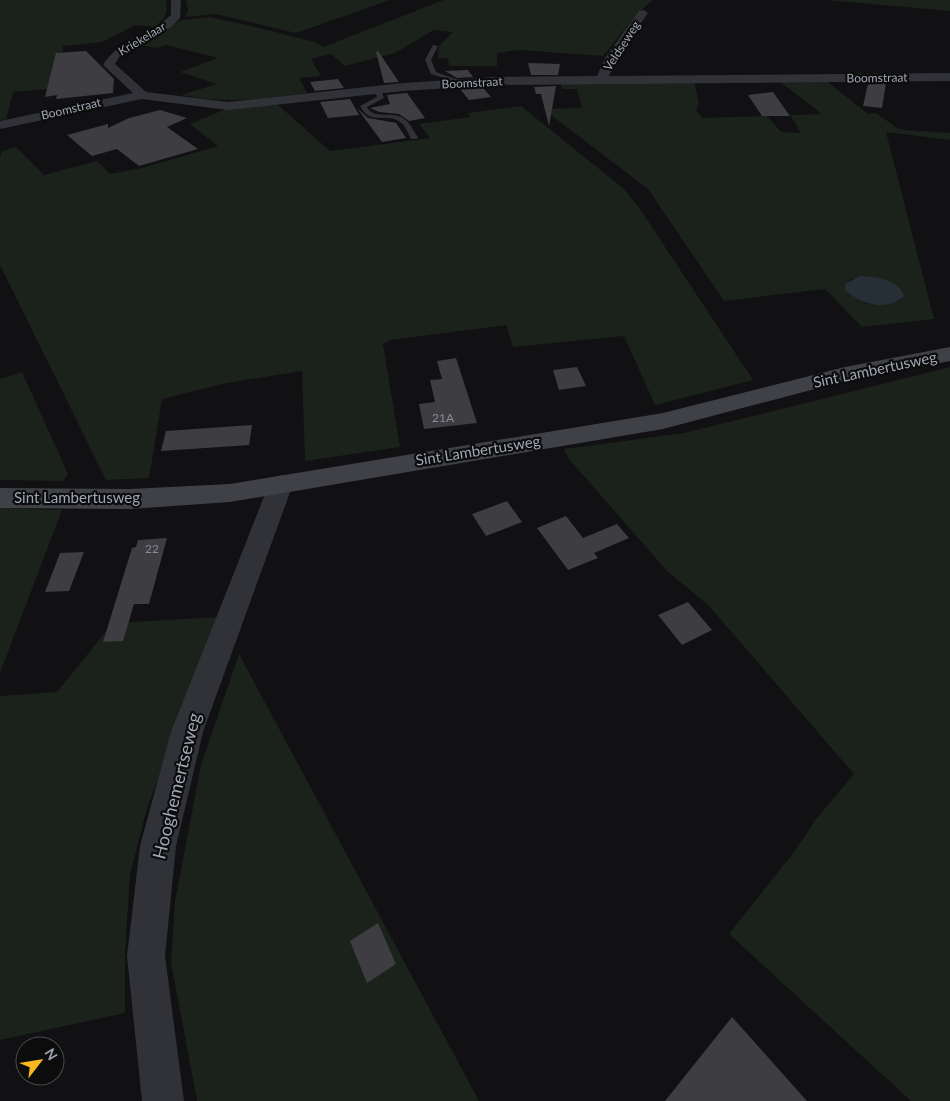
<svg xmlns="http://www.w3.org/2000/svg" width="950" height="1101" viewBox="0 0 950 1101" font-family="Lato,sans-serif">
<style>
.green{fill:#1b221c;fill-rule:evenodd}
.water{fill:#272f36}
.building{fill:#3d3d42}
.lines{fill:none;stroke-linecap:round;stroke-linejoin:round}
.lane{fill:#313237;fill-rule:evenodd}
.street{fill:#313237;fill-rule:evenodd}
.secondary{fill:#3f4147;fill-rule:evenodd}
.labels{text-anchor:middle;stroke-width:4.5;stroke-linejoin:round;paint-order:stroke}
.far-street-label{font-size:12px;fill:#a1a6b4;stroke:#0c0c0d}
.number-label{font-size:12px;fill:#888c98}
.street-label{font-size:15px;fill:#a1a6b4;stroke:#0c0c0d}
.near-street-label{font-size:18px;fill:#a1a6b4;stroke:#0c0c0d}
</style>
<rect width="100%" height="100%" fill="#111012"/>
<!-- green -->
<path class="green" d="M0,0h166c2,14 -1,17 -10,27l-21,-2 -33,17 -39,4 -1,21 -10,1 -4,21 -35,3 -7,27 -6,1z
M186,0h204l-94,33 -81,-19 -30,3 3,-6z
M444,0h209l-16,14 -34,42 -84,-6 -22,3v13h-48l-1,-8h-10l1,-12 14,-14 -19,-2 -39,23 -50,13 -14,-12 -20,5 10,17 -22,2 8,15c-43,6 -83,11 -126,2l36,-11 -37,-12 38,-14 -52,-13 -8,3 -20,-3 44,-25 28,-3 58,13 46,12 9,5z
M826,0h124v11z
M824,79l44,35 8,-1 21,15 8,2 45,3v7l-64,-8 48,187 -72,8 -37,-38 -101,12 -76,-112 -105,-80 39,-1 -5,-19h-15l-2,-8h134l5,23 -3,6 6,8 65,-2 14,16 20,1 -11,-18 32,-1 -43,-33zM869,276l14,29 -16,-1 -15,-9 -3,-15z
M277,104l53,47 100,-13 -11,-14 52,-7 -3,-4 53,-7 103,83 16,20 113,171 -98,25 -31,-69 -111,11 -7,-22 -115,15 -8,4 17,103 -95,14 -3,-90 -75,12 -65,16 -13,79 -43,2 -106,-215v-107l2,-7 14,-4 28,28 53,-14 13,13 32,-6 76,-22 -28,-22 36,-15z
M950,367v734h-39l-182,-167 68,-86 19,-29 38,-45 -145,-168 -42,-35 -98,-112 -5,-10 120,-16z
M22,372l46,102 -5,7 -63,-1v-101z
M0,508l62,2 -62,163z
M219,617l-72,191 -17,67 -5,78v60l-125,27v-344l57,-4 56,-69z
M239,654l240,447h-282l-26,-138 4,-62 26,-136z"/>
<!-- water -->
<path class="water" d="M860,276c15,0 39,4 44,20 -20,16 -41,9 -59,-6v-6z"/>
<!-- building -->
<path class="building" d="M86,51l28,28 -1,14 -57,6 1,-4 -12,2 11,-44z
M378,51l21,31 -15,1 -8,-31z
M528,63l32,1 -2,11h-27z
M468,70l5,7 -16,1 -12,-7z
M338,79l6,9 -29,3 -5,-9z
M886,83l-4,25 -19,-2 5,-22z
M556,86l-7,40 -8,-32h-5l-2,-7z
M483,88l8,9 -22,3 -9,-11z
M773,92l17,24h-28l-14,-21z
M407,93l18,25 -16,3 -10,-7 -20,-2 -9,-4 20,-4 -3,-9z
M350,99l9,16 -31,3 -8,-16z
M357,108l11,10 29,5h-1l10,15 -24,4z
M160,110l27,8 -20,9 31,22 -59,17 -22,-17 -25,7 -25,-21 41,-11v4l21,-10z
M456,358l21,65 -53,6 -5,-25 16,-2 -5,-22 12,-1 -5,-18z
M577,367l9,19 -27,4 -6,-20z
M252,425l-3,20 -88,6 5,-20z
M507,501l15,21 -36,14 -14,-22z
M566,516l17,22 34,-14 12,14 -35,15 4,5 -30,12 -31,-42z
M167,538l-18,66h-15l-11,37 -20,1 29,-94 4,-1 2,-7z
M84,552l-15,39 -24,1 15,-39z
M688,602l24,28 -30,15 -24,-30z
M378,923l18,41 -29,19 -17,-42z
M732,1017l75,84h-142z"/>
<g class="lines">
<!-- lane -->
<path class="lane" d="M433,45l5,1 -7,14 5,12 28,10v2l-33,-10 -6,-14z
M378,88l3,2 3,8 -17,9c7,13 25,4 36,11 7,4 10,13 15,19l-1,2h-6c-3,-6 -6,-14 -11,-17 -14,-11 -29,5 -40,-16l17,-9 -2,-7z"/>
<!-- street -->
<path class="street" d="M171,0h10l-1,18 -9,9 -52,30 -4,7 31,28 82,10 175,-19 92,-6 102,-1 8,-18 34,-47 4,-1 5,3 -31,45 -8,18 341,-3v8l-455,4 -92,6 -175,19 -86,-11 -142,30v-8l133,-28 -30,-28c15,-25 47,-30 68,-50z
M281,475l9,3 3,6 -90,248 -27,114 -11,110 19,145h-42l-15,-145 13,-110 31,-114 98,-248 3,-6z"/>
<!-- secondary -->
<path class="secondary" d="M950,347v14l-105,20 -182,48 -433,73 -100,7 -130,-1v-20l130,1 100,-5 433,-71 182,-46z"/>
</g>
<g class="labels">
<!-- far-street labels -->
<g class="far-street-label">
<text transform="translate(142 39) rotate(-31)" y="4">Kriekelaar</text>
<text transform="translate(622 46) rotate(-57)" y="4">Veldseweg</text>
<text transform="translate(877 78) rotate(-1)" y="4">Boomstraat</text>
<text transform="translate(472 83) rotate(-3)" y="4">Boomstraat</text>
<text transform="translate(71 109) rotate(-13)" y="4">Boomstraat</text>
</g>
<!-- number labels -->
<g class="number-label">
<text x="443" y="422">21A</text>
<text x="152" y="553">22</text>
</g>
<!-- street labels -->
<g class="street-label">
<text transform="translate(875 370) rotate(-12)" y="5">Sint Lambertusweg</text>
<text transform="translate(478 451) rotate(-9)" y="5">Sint Lambertusweg</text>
<text x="77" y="503">Sint Lambertusweg</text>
</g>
<!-- near-street labels -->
<g class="near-street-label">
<text transform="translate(177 786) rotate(-76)" y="6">Hooghemertseweg</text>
</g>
</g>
<!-- north arrow -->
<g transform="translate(40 1061) rotate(59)"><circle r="24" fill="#0c0c0d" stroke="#484a50"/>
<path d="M0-4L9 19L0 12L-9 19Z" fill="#f9b821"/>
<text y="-8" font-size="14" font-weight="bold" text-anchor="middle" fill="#a1a6b4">N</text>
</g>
</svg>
